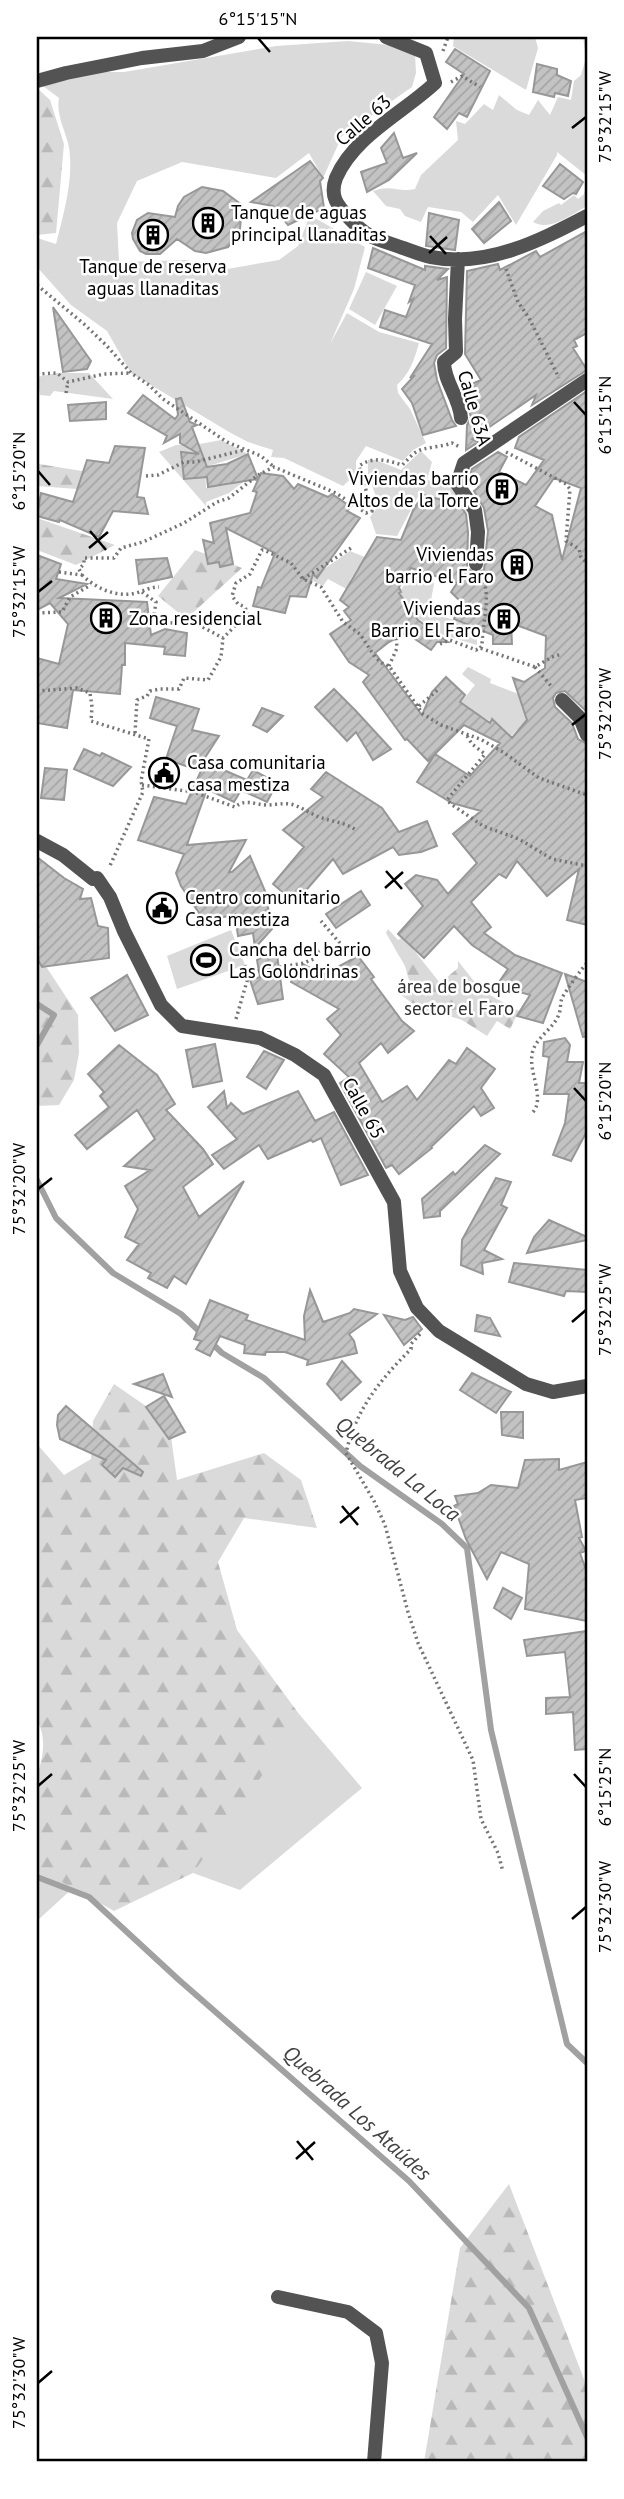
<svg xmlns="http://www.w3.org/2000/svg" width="624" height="2499" viewBox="0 0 624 2499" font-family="'PT Sans',sans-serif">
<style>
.green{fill:#dadada}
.forest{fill:url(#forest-firs)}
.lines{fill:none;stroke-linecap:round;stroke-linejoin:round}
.stream{stroke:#a1a1a1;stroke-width:6}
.building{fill:url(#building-hatch);stroke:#979797;stroke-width:2;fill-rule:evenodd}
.path{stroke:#757575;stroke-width:3.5;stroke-dasharray:2 3.5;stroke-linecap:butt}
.minor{stroke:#535353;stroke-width:14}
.ticks{fill:none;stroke:#000;stroke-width:2.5}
.labels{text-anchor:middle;stroke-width:5;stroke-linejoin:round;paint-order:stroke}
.street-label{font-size:19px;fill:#000;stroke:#fff}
.poi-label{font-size:19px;fill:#000;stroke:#fff;text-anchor:start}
.park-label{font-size:19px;fill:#313131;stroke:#fff}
.water-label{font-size:21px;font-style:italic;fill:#424242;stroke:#fff}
.neatline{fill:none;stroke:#000;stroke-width:2.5}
.ticks-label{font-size:18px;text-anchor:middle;fill:#000}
</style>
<defs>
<pattern id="forest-firs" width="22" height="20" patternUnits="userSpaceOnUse" patternTransform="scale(1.75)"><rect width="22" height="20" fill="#dadada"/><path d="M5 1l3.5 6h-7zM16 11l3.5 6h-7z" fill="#b9b9b9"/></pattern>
<pattern id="building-hatch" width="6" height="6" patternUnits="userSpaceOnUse" patternTransform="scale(1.75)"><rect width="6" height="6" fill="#c3c3c3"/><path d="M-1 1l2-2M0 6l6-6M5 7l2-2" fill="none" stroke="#a6a6a6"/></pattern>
</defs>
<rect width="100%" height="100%" fill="#fff"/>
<!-- green -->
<path class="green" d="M454,37h81l3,11 -12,42 -73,-44z
M583,37h4v139l-30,-24v3l-41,70 -18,-30 -25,27 -12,-10 -33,-5 -7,15 -16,-6 -5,-7 -14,-3 -13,-15c19,-7 25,2 42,-2l6,-14 37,-35 -2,-19 9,3 19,-20 9,6 6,-15 18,15 12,5 9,-15 12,15 8,-18 13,3 3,-19 7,-6 5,-17z
M348,41l41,4 26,8 1,20 -4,14 -70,49 -19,42 -14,-25 -33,25 -94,-16 -45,19 -20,42 2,39 69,-2 28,11 63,-11 19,-14 12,-31 55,32 -11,42 -24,55 17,-31 32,19 40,11c-5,17 -8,29 -22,42l1,8 12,16 16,34 -13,7 -10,11 -37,-15 -10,15v13l-13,12 -59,-28 -13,-1 2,-7 -25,-8 -19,-10 -98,-59 -24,-42 -36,-26 -34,-38v-29l19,6c7,-28 16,-59 14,-87 0,-21 -15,-38 -11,-59l-16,-12 46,-14h35l152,-26z
M587,179v27c-15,8 -37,26 -54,16l10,-11 16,-8 2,2 13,-10 4,4 6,-5z
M366,272l31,14 -22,39 -26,-16z
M57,373h32l24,26 -59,-8 -4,5 -10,-1 -3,-18z
M221,440l27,14 -43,13 1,21 22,-3 19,-6 -18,14 -23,9v4l-47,-54 17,-7h19z
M421,451l11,11 -5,18 30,5 14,31 -15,-14 -36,-9 -23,43 -21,-2 -6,-17 9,-12 -11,-31v-14h8l25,10z
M350,551l22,9 -7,11 -7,-4 -8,13v11l-22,-12 -5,7 -16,-8 10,-4z
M415,569h18l-3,6 4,9 -3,16 8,15 38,13v17l-34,-10 -27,-18 -17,-24z
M468,667l23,12 -1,4 34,13 -5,2 17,45 -19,-13 -15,15 -5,-3 7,-13 -14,-10 -1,2 -7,-5 -26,-5 2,-11 4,1 13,-16 -13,-11z
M231,930l14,35 -68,24 -10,-33z
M299,1714l63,74 -122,102 -47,-17z
M37,1867l37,20 -37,34z"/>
<!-- forest -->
<path class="forest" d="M37,88l13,12 14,44 -8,89 -19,2z
M39,464l43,7 8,19 -53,-4v-17z
M37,518l78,27 -39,20 -39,-15z
M195,550l47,18 -56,51 -28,-23z
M388,929l10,11 4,-2 11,11 27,34 18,-15v-7l23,29 38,21 -9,18 -13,-8 -10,15 -25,-16 -29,-9 -3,5 -29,-21 10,-8 -6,-21 -19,-33z
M37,957l10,11 31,47 1,38 -5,27 -15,25 -22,1z
M114,1384l55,38 8,58 87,-27 37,27 16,48 -73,-10 -26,44 19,68 62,84 -31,53 -75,106 -79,38 -77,-43v-92c6,-18 10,-39 0,-55v-277l27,31 27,-16 2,-38z
M509,2184l78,203v75h-163l36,-214z"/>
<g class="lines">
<!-- stream -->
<path class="stream" d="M37,1004l17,11 -17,30
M37,1180l19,38 57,55 68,41 41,39 42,25 96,88 82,58 25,24 24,182 76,314 20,19
M37,1877l52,20 90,83 230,201 120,127 58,129"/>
</g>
<!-- building -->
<path class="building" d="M455,49l35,22 -23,46 -8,-4 -12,16 -13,-12 30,-43 -18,-12z
M537,64l20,5v6l14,6 -3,15 -13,-3 -1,4 -21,-5z
M394,133l9,25 14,-5 -28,27 -22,12 -6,-20 26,-9 -6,-15z
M310,161l13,17 -3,3 4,27 -36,17 -15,-19 -22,-4z
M560,164l23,18 -7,12 -3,-1 -9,6 -21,-13z
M202,187l21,4 19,14 -2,24 -5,10 -7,8 -22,6 -11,-2 -18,-12 -17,15h-14l-6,-3 -7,-12 -1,-6 5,-13 11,-7 27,4 3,-11 6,-9z
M499,202l12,19 -27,22 -12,-14z
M429,213l30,7 -4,30 -29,-4z
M587,231v102l-13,7 3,6 -4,2 14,22 -55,35 4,-10 -64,44 6,3 -12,8 1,-25 4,-8 -9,-29 19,-8 -16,-26 2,-83 31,-7 2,6 36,-19 4,6z
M373,248l52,22v-4l23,3 -11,11 10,-3 -1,71 -9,7 -3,8 3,17 15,40 4,6 -33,9 -11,-32 -10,-14 13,-14 -5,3 22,-34 -52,-17 5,-17 21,7 7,-18 -4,3 6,-17 -47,-17z
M53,307l38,54 -4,8 -24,3z
M587,391v321l-22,-21 -9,2 -3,5 2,9 17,16 6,16 9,5v181l-20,-5 12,-51 -32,27 -30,-35 -11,17 -7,-4 -28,28 20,25 -7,6 31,22 47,18 -19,50 -26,-7 13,-21 -33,-10 11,-16 -36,-24 -18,-19 -30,32 -26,-24 25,-28 -18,-22 11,-9 21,5 11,14 29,-31 -24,-29 28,-23 -29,-8 -35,-21 18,-28 35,22 30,-33 -36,-18 -36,36 -21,-22 -2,1 -42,-58 6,-7 -20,-13 -19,-28 21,-14 -7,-9 5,-4 -9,-7 37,-63 24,3 13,-32 10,-13 36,10 6,9 2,18 -1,36 8,5 9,-3 4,-39 -4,-23 -10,-17 5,-4 -10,-8 3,-10 26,-17 9,5 -8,15 27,13 18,-25 -29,-12 4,-11zM554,478l27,10 -19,72 -10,-45 -17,-9zM411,568l46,15 -6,9 9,9 -6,18 39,16v9h19l-1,-21 35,13 -1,32 -21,14 -11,-4 14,42 -15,18 -20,-19 -2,4 -30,-21 5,-7 -19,-18 -14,15 -10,23 -47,-62 14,-11 17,-9 25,17 6,-8h11l-30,-22 -19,-27 2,-1 -2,-5z
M143,395l32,24 3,-4 -2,-16 5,-1 9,24 7,3 -5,2 15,40 20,-3 21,-10 10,25 -50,8 -1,-10 -23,2 -3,-27 18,2 -19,-11v-9l-16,9 3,-7 -39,-23z
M106,402v17l-36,2 -2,-16z
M115,446l30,2 -8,49 7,1 4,16 -35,-3 -14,26 -39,-17 -1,2 -22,-6 4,-23 32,9 14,-42 22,3z
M261,473l22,3 11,13 4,-5 30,13 4,-3 19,13 -4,4 13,7 -43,60 -4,-4 -7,23 -16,-1 -5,17 -32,-7 5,-19 3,1 14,-35 -49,-25 7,36 -13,3 -1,-5 -11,2 -5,-24 11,3 -4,-20 40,-10 7,-21 -4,-1z
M37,555l24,9 -5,15 31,5 -28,14 88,4 4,33 14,-6 22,4 -2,23 -21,-2 1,-7 -40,-4v22h-3l-2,29 -47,-4 -6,38 -30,-5v-65l22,6 9,-40 -18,-21 -13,7z
M167,558l5,19 -33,7 -3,-24z
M334,689l21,21 36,39 -18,11 -17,-28 -9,9 -32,-34z
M156,697l43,12 -7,21 27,6 -22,34 -31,-11 11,-33 -27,-8z
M262,708l21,8 -16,16 -14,-7z
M84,749l16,7 2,-3 29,14 -18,19 -39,-17z
M205,762l42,18 -13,22 -27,-13 -20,56 59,-5 -17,32h3l18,-16 15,35 7,38 -17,19 -2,-15 -15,3 -3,-22 -30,8 -24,-36 -5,-13 8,-19 -46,-14 16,-43 32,7z
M45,768l22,2 -3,30 -23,-2z
M253,770l24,13 -10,19 -26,-12z
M326,772l56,36 17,24 28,-11 10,25 -16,6 -22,3 -6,-8 -50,27 -10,-15 -38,44 -22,-19 31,-37 -21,-17 40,-33 -12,-8z
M37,857l27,21 19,11 -3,10 11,-1 7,28 10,2 1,30 -67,9 -5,-9z
M361,891l9,14 -34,23 -10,-14z
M276,947l7,52 -25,5 -8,-24 10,-3 -3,-17z
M358,956l16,21 -3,2 31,42 12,10 -26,22 -7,-10 -22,20 23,39 25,-16 10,14 32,-40 7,4 11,-16 28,21 -14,19 13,20 -13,8 -7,-10 -43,41 1,1 -33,26 -7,-9 -6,3 -46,-85 9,-6 -25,-23 17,-19 -14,-16 12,-10 -48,-27 12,-18 20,11z
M565,974l22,8v54l-4,1z
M127,975l21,40 -33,16 -24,-33z
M565,1038l5,7 -3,17h16l-4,21h8v48l-16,30 -18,-6 12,-32 4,-29h-25l5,-37 -6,-1 1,-14z
M215,1044l7,37 -29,6 -7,-37z
M119,1045l38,30 18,29 -9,6 37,39 10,15 -30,23 16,30 45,-36 -58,103 -12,-8 -7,12 -19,-10 3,-5 -24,-13 12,-16 -14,-7 13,-28 -13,-23 25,-16 -26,-4 31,-27 -18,-29 -50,39 -12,-14 34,-28 -9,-11 4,-4 -16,-18z
M264,1051l20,9 -18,29 -19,-12z
M224,1091l3,17 4,-5 12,11 55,-23 17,30 19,-9 34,63 -27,10 -20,-47 -8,4 -2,-2 -43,19 -9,-14 -35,24 -12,-14 25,-16 -29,-32z
M485,1145l15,9 -60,57v5l-16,2 -2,-19 31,-27 2,3z
M496,1178l15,4 -10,23 6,3 -23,42 18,9 -20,4 1,11 -22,-9 1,-25z
M549,1220l38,17v3l-60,13 7,-16z
M514,1263l73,7v22l-21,-1 -2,5 -55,-14z
M310,1290l13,32 27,-9 4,-4 23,5 -28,20 5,7 3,12 -50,12 1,-5 -23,-8h-19l-1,3 -21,-2 1,-8 -25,-9 -10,20 -14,-7 5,-8 -7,-2 16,-39 38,15 -2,5 59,20 -1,-24z
M384,1315l21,5 8,-3 9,12 -18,16z
M477,1315l13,3 10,18 -25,-5z
M342,1361l19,21 -20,18 -14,-16z
M472,1373l39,19 -15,21 -36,-23z
M163,1374l9,23 -38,-13z
M164,1396l21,36 -16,7 -23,-32z
M66,1406l77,66 -2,4 -18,-8 -8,9 -13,-12 4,-5 -46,-21 -3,-14 1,-10z
M501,1412h22v26l-21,-3z
M559,1459v11l28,-8v36l-12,2 7,37 -3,1 7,13 -6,2 7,20v48l-62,-12 4,-45 -28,-12 -14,27 -21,-40 -12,-33 4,-2 -3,-8 23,-3 13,-8 27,3 7,-28z
M503,1588l19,10 -11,21 -17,-11z
M587,1631v118l-12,1 -2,-38 -27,2v-16l24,-1 -5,-45 -38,4 -3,-16z"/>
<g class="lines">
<!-- path -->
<path class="path" d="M443,51l5,-14
M451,82l11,-6 18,11
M506,269l12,33 11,16 30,60
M37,285l47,39 22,21 25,28 18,12 14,14 64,43 34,14 13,11
M37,374l20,-1 11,9 36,-8 27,-1
M66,393l2,-11
M506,452l60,32 4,5 -4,52 13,8 2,8 6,6
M146,476l12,-1 26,-13h11l49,-12
M59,572l23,3 -3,-6 5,-5v-6h30l7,-10 22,-6 41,-19 33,-21 12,-4 29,-23 16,-8 62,26 30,20 6,-2 -13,-45c14,-10 28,-6 43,-1 5,-4 9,-10 14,-13 8,-5 26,-5 36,-9l8,4
M82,575c13,13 35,23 54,18 8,-2 14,-6 23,-6
M303,579l48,-31
M142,592l14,10 -3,20 44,2 26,14 20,-20h6l-4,-11 -7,-3 -6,-8 4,-13 14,-9 12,-24h2l27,13 12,16 18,8 22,35 17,12 15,23 8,7 6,2 34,48 18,11 39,14 23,13 36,26 48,17
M37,613l25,-1 8,-15 21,-12
M440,644l10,-4 26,10 4,-2 55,19 17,-10 10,-3
M480,648l2,-2c0,-22 9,-48 1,-67
M389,666l8,-18 -2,-22
M535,667l17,20
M37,691l40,-3 13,5 2,14 -1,14 58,18 -8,42 2,11 -34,76
M419,706l21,-18
M135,733l2,-33 10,-4 3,-5 10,-2h19l5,-11 24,2 13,-23 2,-19
M467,736l5,8 13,10 -38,46 4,4 32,22 36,13 33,20 35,7
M142,785l52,7 41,15c11,-9 20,-2 32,-2 9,0 18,-3 27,0 9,3 17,9 25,12 14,5 25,5 37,13
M247,973l57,-10 12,-5 2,-6c9,-5 17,0 26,-4l-23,-27
M236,1019l11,-38 -2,-16
M533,1112c12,-14 -4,-39 -1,-57 2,-17 22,-26 27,-41 2,-5 1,-11 3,-16 3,-6 20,-30 25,-35
M420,1334l-9,10v5c-31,31 -55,60 -65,104l28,48 11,24 23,87 10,31 55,117 8,59 17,34 5,19"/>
<!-- minor -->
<path class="minor" d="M386,37l40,16 9,30c-32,30 -81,53 -99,95 -7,19 2,28 14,41 19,20 25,19 50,28 10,3 20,8 31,10 56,11 108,-16 156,-41
M37,81l29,-8 76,-15 61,-7 36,-14
M458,259l-3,60 1,33 -12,10c0,20 16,36 17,56
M476,564l2,-32 -3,-22 -18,-26 7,-21 123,-83
M562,700l18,18 7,17
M37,841l26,14 30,24 4,-1 13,19 14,34 37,74 21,21 78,12 35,17 29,20 70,127 6,69 17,37 22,23 87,53 27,8 34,-6
M278,2297l70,15 28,21 6,30 -8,99"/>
</g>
<!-- ticks -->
<path class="ticks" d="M258,38l12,14M572,128l14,-11M430,236l16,18M429,253l18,-16M574,402l12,13M38,471l12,14M90,531l16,19M89,548l19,-16M38,592l14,-11M572,725l14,-11M386,871l16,18M385,888l18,-16M574,1088l12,13M38,1189l14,-11M572,1322l14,-12M342,1506l16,19M340,1523l19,-16M574,1774l12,13M38,1786l14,-12M572,1919l14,-12M297,2141l16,19M296,2159l19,-17M38,2383l14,-12"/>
<!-- icons -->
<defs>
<g id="building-ring" transform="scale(1.575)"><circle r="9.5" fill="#fff" stroke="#000" stroke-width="1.5"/><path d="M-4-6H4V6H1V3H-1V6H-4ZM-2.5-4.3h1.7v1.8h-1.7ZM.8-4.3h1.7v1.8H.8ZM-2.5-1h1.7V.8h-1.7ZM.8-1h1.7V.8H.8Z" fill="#000"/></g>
<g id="civic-ring" transform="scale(1.575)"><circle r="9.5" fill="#fff" stroke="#000" stroke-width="1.5"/><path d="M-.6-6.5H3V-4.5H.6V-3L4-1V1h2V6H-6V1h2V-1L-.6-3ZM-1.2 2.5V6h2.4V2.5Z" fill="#000"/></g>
<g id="stadium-ring" transform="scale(1.575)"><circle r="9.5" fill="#fff" stroke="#000" stroke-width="1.5"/><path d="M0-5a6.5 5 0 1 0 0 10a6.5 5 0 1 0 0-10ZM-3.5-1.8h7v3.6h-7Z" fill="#000"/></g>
</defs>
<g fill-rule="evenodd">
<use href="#building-ring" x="208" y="223"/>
<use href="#building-ring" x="153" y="235"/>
<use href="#building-ring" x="502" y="489"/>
<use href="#building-ring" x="517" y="565"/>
<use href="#building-ring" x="106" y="618"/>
<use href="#building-ring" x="504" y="619"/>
<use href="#civic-ring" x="164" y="773"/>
<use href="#civic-ring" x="162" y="908"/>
<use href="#stadium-ring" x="206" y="960"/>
</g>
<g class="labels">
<!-- street labels -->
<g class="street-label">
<text transform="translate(363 120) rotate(-41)" y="7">Calle 63</text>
<text transform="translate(475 408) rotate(74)" y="7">Calle 63A</text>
<text transform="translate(364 1108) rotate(61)" y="7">Calle 65</text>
</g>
<!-- poi labels -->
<g class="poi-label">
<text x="231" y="219">Tanque de aguas<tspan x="231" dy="22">principal llanaditas</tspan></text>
<text x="153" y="273" text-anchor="middle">Tanque de reserva<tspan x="153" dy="22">aguas llanaditas</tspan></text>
<text x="479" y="485" text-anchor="end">Viviendas barrio<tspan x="479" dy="22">Altos de la Torre</tspan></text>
<text x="494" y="561" text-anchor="end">Viviendas<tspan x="494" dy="22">barrio el Faro</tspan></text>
<text x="481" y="615" text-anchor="end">Viviendas<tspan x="481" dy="22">Barrio El Faro</tspan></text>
<text x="129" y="625">Zona residencial</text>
<text x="187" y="769">Casa comunitaria<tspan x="187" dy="22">casa mestiza</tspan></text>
<text x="185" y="904">Centro comunitario<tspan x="185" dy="22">Casa mestiza</tspan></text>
<text x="229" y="956">Cancha del barrio<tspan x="229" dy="22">Las Golondrinas</tspan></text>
</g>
<!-- park labels -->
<g class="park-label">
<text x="459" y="993">área de bosque<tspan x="459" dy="22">sector el Faro</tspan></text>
</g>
<!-- water labels -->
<g class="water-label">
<text transform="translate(398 1469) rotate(39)" y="7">Quebrada La Loca</text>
<text transform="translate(357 2113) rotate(42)" y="7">Quebrada Los Ataúdes</text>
</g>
</g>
<!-- border -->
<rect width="624" height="2499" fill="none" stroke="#ffffff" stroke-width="77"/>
<rect x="38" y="38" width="548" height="2422" class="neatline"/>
<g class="ticks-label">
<text x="258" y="25">6°15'15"N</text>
<text transform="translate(605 117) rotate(-90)" y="6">75°32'15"W</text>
<text transform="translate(605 415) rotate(-90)" y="6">6°15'15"N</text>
<text transform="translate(19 471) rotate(-90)" y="6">6°15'20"N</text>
<text transform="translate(19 592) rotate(-90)" y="6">75°32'15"W</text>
<text transform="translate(605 714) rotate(-90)" y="6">75°32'20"W</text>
<text transform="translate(605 1101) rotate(-90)" y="6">6°15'20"N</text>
<text transform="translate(19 1189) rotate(-90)" y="6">75°32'20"W</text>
<text transform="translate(605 1310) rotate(-90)" y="6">75°32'25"W</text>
<text transform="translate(19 1786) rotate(-90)" y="6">75°32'25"W</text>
<text transform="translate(605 1787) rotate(-90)" y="6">6°15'25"N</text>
<text transform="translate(605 1907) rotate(-90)" y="6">75°32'30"W</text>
<text transform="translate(19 2383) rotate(-90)" y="6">75°32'30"W</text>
</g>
</svg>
